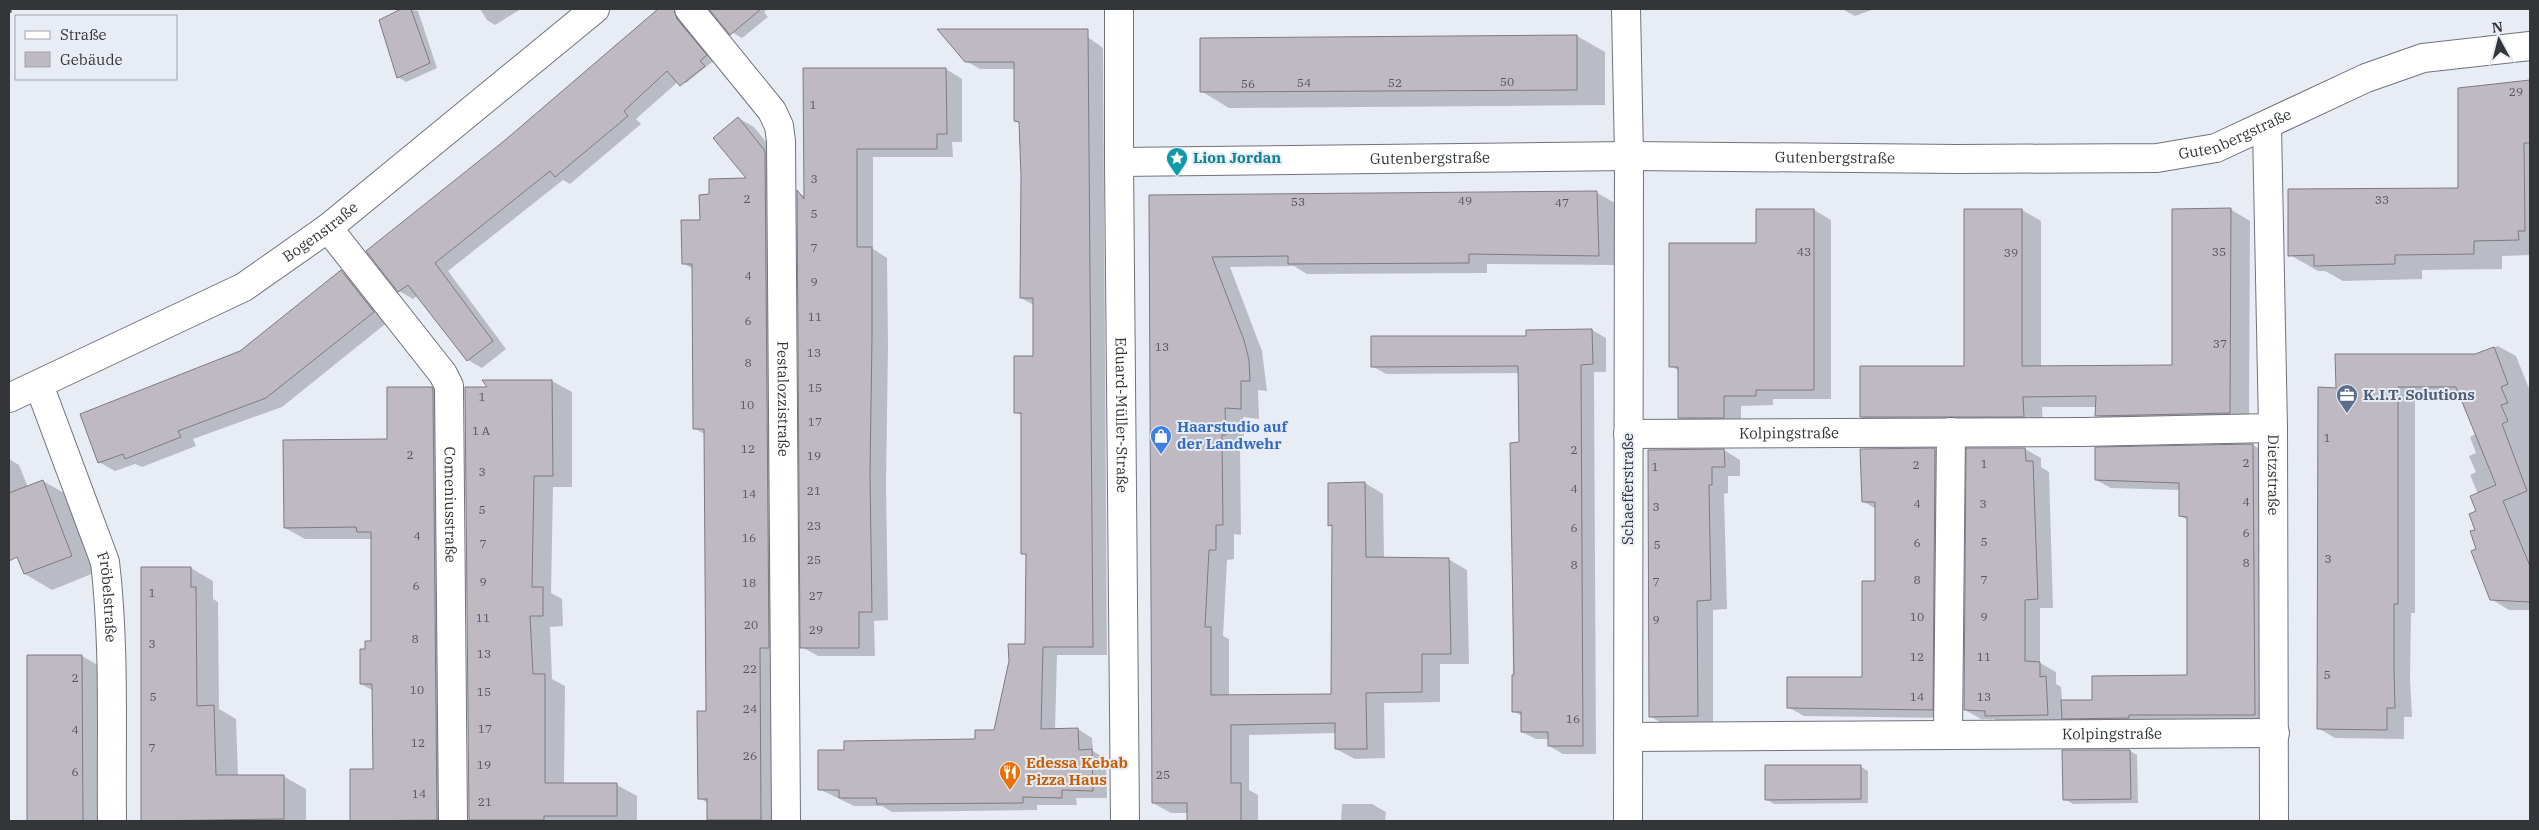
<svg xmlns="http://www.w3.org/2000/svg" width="2539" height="830" viewBox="0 0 2539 830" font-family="'IBM Plex Serif',serif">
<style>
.shadow{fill:#0003}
.building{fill:#bfb9c2;stroke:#7f7a82}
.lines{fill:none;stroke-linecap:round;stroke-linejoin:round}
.minor-casing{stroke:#70737b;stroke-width:30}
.minor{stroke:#fff;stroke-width:28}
.rail{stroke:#505156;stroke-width:4;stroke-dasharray:2.5 5;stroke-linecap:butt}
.labels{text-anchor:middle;stroke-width:4;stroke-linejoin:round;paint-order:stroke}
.number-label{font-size:12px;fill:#57565b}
.street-label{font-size:15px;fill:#343539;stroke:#e8ecf5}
.culture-label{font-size:15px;font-weight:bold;fill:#0d838f;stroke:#e8ecf5;text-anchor:start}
.service-label{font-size:15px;font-weight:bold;fill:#4e5e75;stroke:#e8ecf5;text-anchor:start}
.shop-label{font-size:15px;font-weight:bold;fill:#366cbe;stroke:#e8ecf5;text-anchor:start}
.food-label{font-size:15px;font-weight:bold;fill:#c56008;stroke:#e8ecf5;text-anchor:start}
</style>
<rect width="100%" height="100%" fill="#e8ecf5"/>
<!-- shadow -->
<path class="shadow" d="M404,9l14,2 19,57 -31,14 -8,-5 -18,-56z
M480,9h41l-26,16 -8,-5z
M662,9h28l26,50 -30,24 -6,-3 -44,39 5,5 -71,60 -7,-4 -115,91 58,78 -24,19 -14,-8 -50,-65 -5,4 -14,-8 106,-149z
M710,9h57l-3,3 4,5 -26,21 -14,-8z
M1842,9h32l-19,7z
M1079,31l24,17 4,607h-50l-2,75 23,-1 14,9 1,13 13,8 1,39h-31l1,7h-40v5l-145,2 -10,-6h-28l-35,-17 26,-37 131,-12 19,-9 15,-70 17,-16v-89l-4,-3v-137l-7,-4 19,-55 -1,-52 -13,-7 1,-122 -2,-53 -4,-2 -1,-52h-35l-14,-8z
M1577,36l28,16v53l-376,3 -28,-17z
M805,69h141l16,10v63h-10l1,15h-80v92l14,9 1,87 -2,139 2,136 -14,1 1,35h-57l-16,-9 -4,-454 7,3z
M2530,81v174l-28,1v13l-80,1v9l-79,2 -18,-10h-7l-28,-16 170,-66 -1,-100z
M738,118l16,9 27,34 -5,660h-65l-3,-2v-16l-9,-5 8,-85 -1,-278 -12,-7 -1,-159 -10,-6 27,-67 39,-16z
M1597,193l18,10 1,62 -129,-1v9l-180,1 -13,-8 -64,1 32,84 5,40 -9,-1 1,29 -16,-2 1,27 -4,1 1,90 -7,-1v25l-7,1 -4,76 6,3v57l103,-1 1,-168 -4,-2 36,-42 18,11 1,64 64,1 19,11 2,94h-29v38l-56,1 1,55 -30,1 -19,-10v-16l-87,2v55l9,5v26h-70v-8h-17l-18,-10 -3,-607z
M2230,209l20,12 -1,203 -133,3 -19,-12v-8h-55l1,20 -162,1 -20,-11 104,-50 57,-157 19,11v146h133z
M1814,210l17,10v179h-58v6l-32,1v21h-44l-18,-10v-46l-8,-5z
M341,272l16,9 32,40 -107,86 -89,32 3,7 -54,21 -7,-3 -20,7 -16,-9z
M1592,330l14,8v34h-12l2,382h-33l-14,-8v-7h-13l-14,-7v-16l-9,-5 -1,-267h8l-1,-71 -133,1 -14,-8 155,-29z
M2498,346l18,10 14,35v219h-21l-18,-11 -13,-50v-55l-8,-19 6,-3 -7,-16 7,-3 -6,-16 6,-3 -15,-38 -46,1v216h-4l-1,66 2,38h-8v22l-69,-1 -17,-10 19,-339 138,-34z
M552,381l20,11v95h-19l-2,106 11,6 1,27 -13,1 2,52 13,7 -1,98 53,1 20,11v25h-167l-4,-433h24z
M432,388l20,12 5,421h-105l-1,-51h23v-79l-13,-7 6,-34 5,-8v-103h-67l-20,-11 103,-88z
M2253,445l15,9 2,269 -192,4 -15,-9v6h-61l-8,-5h-13l-16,-9 60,-261 16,9v9l8,5 4,136h-13v55l16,9v12l5,3 1,14h31l95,-25v-156l-8,-4v-26l-69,-2 -15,-8z
M1724,450l16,10v16h-12v17l-4,1 3,115 -14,1v115l-47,1 -16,-10 -1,-265z
M1935,450l15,8 -2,260 -144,-2 -16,-9 75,-29 13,-96v-73l-13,-8z
M9,459l10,6 9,22 15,-6 28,16 28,74 -47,19 -27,-16 -16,-34z
M142,568h49l22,13v18l5,3 1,107 17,10 2,57h45l23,13v32h-163z
M28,656h54l28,16v149h-81z
M2130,751l7,4 1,48 -65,1 -8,-5z
M1860,766l8,5v32l-94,1 -8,-5z
M1342,804h30l14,8 -1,9h-44z"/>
<!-- building -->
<path class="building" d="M401,9h10l19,54 -33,15 -18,-58z
M658,9h16l3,10 30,36 -7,6 5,5 -25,20 -13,-15 -43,40 4,5 -73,61 -5,-6 -115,92 58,78 -26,20 -59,-76 -10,7 -32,-41 138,-110z
M709,9h52l-31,26z
M937,29h151l5,618h-50l-2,82 37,-1 1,22 13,-1 1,42 -31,-1v8l-39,-1v6l-146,1 -1,-6h-37v-8h-21v-40h26v-9l131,-2v-9h19l15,-69 -1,-17h17l1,-90h-5v-141h-7v-57h19v-58h-13l1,-122 -2,-54 -5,-1v-59h-49z
M1577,35v55l-377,2v-54z
M803,68h143l1,66h-10v15h-80v98h15v89l-2,138 2,138h-13v36h-59l-3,-458 7,9z
M2530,80v63h-6l1,88h-7l1,9 -45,1v13l-79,1v9l-81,2v-11l-26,1v-67l170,-1v-100z
M738,117l27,34 4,497h-9l1,172h-54v-21h-9l-1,-88h9l-2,-282h-11l-1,-165h-10l-1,-44h19l-1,-25 10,-1v-15l37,-1 -33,-40z
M1597,191l2,65 -130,-2v9l-181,1v-8l-76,1 32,83 5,20 1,21h-9v28l-16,-1 1,27h-4l1,90h-7v25h-7l-4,77h6v68l120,-1 1,-169 -4,1v-43l37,-1 1,75 83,1 2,96h-29v38l-56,1 1,56h-32v-26l-104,2v58h10v38h-54v-18h-35l-3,-608z
M2231,208l-1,205 -135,3 1,-20 -73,1 1,20h-164v-51h104v-157h58v157l150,-1v-156z
M1756,209h58v181h-58v6h-32v22h-46v-51h-9v-124h87z
M341,270l33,42 -108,86 -88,33 3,6 -56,22 -2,-5 -25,9 -18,-49 160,-63z
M1592,329l1,35 -12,1 2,381h-35v-14h-27v-20h-9v-37h2l-4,-232 9,-1 -1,-76 -147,1v-31h155v-6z
M2494,347l14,37 -7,3 7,16 -7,2 7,16 -6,3 25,67 -24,10 27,65v36l-40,-2 -19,-49 5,-2 -6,-18 5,-1 -6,-16 7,-3 -6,-15 26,-11 -40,-98h-58v217h-4v65l1,39h-8v22l-70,-1 1,-342 18,1 -1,-34h140z
M482,380h70l1,96h-19l-2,111h11v29h-13l3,58h12v109h72v33h-73v4h-75l-4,-433h22z
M387,387h45l1,3 4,430 -87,1v-52h23l-1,-85h-12v-35h5v-8h6v-109h-14l-1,-5 -72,1 -1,-88 104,-1z
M2253,444l2,271h-126v3l-67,1 -1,-19h31v-24l95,-1v-158l-8,-1v-33l-84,-3v-33z
M1935,448l-2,262 -146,-2v-31h75v-96h13v-79h-13l-2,-53z
M1966,448h59l1,13h7l5,138 -13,1v61l15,1v15l6,-1 2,39 -63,1v-5l-21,-1z
M1724,449l1,18h-13v18h-3l2,115 -14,1 1,115 -49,1 -1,-267z
M43,480l29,76 -48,18 -7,-17 -8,4v-68z
M141,567h50v20h5l1,119 17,-1 2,70h68v44l-143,2z
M27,655h55l1,166h-56z
M2062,750h68l1,49 -68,1z
M1765,765h96v34l-96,1z"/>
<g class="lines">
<!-- minor casing -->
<g class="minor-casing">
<g id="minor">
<path id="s1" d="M689,9l83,102 7,15 2,15 5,680"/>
<path id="s2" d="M1119,9v153l6,659"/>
<path d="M1626,9l3,147 -1,665"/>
<path id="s3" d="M2267,127l6,301 1,393"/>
<path id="s4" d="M1119,162l510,-6 329,3 199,-1 59,-10 150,-70 57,-20 107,-12"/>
<path id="s5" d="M328,228l115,146 6,12 4,435"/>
<path id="s6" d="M39,385l66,177c10,85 6,173 7,259"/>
<path id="s7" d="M9,398l235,-111 84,-59 267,-219"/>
<path id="s8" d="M1628,434l454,-2 191,-4"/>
<path d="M1948,735l3,-303"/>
<path id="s9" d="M1628,737l647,-4"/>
</g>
</g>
<!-- minor -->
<use href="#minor" class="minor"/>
<!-- rail -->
<path class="rail" d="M9,11l7,-2"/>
</g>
<!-- icons -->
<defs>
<g id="sight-pin" transform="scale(1.125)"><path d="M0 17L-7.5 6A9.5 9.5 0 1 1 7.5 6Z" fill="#0f9aa8" stroke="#e8ecf5"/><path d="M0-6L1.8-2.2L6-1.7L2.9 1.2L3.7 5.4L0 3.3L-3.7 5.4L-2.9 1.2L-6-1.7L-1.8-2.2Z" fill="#fff"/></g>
<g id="office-pin" transform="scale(1.125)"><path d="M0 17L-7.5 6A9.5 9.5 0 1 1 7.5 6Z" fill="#5c6f8a" stroke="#e8ecf5"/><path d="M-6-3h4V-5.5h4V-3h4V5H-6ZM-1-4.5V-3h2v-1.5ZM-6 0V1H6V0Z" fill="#fff"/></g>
<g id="shop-pin" transform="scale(1.125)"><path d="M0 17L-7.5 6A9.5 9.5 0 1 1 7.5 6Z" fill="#3f7fe0" stroke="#e8ecf5"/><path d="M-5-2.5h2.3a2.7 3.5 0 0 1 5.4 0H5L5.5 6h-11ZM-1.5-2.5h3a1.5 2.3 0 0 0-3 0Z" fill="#fff"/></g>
<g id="restaurant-pin" transform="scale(1.125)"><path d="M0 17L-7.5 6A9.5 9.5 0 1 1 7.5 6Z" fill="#e8710a" stroke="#e8ecf5"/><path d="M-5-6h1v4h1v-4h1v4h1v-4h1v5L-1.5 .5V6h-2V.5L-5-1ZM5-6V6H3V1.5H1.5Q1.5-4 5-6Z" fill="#fff"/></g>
</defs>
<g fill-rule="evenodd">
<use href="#sight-pin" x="1177" y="158"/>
<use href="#office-pin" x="2347" y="395"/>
<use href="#shop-pin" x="1161" y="436"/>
<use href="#restaurant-pin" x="1010" y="772"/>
</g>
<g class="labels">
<!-- number labels -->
<g class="number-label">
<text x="1507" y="86">50</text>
<text x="1304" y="87">54</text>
<text x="1395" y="87">52</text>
<text x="1248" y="88">56</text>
<text x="2516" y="96">29</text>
<text x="813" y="109">1</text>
<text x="814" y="183">3</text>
<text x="747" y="203">2</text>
<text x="2382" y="204">33</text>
<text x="1465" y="205">49</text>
<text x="1298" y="206">53</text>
<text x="1562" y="207">47</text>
<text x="814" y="218">5</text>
<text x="814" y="252">7</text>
<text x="1804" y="256">43</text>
<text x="2219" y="256">35</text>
<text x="2011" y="257">39</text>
<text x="748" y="280">4</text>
<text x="814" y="286">9</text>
<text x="815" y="321">11</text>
<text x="748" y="325">6</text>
<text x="2220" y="348">37</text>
<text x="1162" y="351">13</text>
<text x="814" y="357">13</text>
<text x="748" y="367">8</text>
<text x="815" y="392">15</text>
<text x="482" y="401">1</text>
<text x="747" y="409">10</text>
<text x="815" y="426">17</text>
<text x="481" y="435">1 A</text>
<text x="2327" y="442">1</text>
<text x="748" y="453">12</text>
<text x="1574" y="454">2</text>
<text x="410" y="459">2</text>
<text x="814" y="460">19</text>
<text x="2246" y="467">2</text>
<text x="1984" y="468">1</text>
<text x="1916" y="469">2</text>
<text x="1655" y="471">1</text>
<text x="482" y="476">3</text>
<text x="1574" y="493">4</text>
<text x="814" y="495">21</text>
<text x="749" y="498">14</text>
<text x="2246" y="506">4</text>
<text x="1917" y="508">4</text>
<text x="1983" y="508">3</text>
<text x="1656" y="511">3</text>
<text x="482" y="514">5</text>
<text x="814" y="530">23</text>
<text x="1574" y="532">6</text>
<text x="2246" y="537">6</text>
<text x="417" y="540">4</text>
<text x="749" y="542">16</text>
<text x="1984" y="546">5</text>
<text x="1917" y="547">6</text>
<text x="483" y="548">7</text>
<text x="1657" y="549">5</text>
<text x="2328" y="563">3</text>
<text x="814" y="564">25</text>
<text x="2246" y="567">8</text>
<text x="1574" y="569">8</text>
<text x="1917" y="584">8</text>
<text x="1984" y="584">7</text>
<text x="483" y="586">9</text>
<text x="1656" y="586">7</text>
<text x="749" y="587">18</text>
<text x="416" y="590">6</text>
<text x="152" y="597">1</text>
<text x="816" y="600">27</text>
<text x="1917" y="621">10</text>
<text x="1984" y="621">9</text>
<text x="483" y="622">11</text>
<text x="1656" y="624">9</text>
<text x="751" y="629">20</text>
<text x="816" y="634">29</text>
<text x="415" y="643">8</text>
<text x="152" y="648">3</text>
<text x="484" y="658">13</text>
<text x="1917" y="661">12</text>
<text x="1984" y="661">11</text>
<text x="750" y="673">22</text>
<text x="2327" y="679">5</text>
<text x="75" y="682">2</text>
<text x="417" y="694">10</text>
<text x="484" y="696">15</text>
<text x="153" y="701">5</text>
<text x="1917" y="701">14</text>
<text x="1984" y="701">13</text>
<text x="750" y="713">24</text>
<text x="1573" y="723">16</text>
<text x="485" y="733">17</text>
<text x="75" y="734">4</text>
<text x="418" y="747">12</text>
<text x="152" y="752">7</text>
<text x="750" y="760">26</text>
<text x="484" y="769">19</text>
<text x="75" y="776">6</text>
<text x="1163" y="779">25</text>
<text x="419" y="798">14</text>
<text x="485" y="806">21</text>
</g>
<!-- street labels -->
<g class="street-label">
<text dy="5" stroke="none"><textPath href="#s4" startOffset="1120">Gutenbergstraße</textPath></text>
<text dy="5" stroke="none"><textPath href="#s4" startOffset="311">Gutenbergstraße</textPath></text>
<text dy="5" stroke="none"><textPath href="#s4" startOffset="716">Gutenbergstraße</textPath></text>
<text dy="5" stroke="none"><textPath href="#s7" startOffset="354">Bogenstraße</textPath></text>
<text dy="5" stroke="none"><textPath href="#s1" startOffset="421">Pestalozzistraße</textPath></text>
<text dy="5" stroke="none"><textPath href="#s2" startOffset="406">Eduard-Müller-Straße</textPath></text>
<text dy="5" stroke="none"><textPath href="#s8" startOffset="161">Kolpingstraße</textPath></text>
<text dy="5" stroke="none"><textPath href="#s3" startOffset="348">Dietzstraße</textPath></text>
<text transform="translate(1628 489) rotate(-90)" y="5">Schaefferstraße</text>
<text dy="5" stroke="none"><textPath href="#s5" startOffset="318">Comeniusstraße</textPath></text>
<text dy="5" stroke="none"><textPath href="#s6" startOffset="224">Fröbelstraße</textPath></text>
<text dy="5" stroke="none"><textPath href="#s9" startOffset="484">Kolpingstraße</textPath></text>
</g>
<!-- culture labels -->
<g class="culture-label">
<text x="1193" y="163">Lion Jordan</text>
</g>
<!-- service labels -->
<g class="service-label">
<text x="2363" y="400">K.I.T. Solutions</text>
</g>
<!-- shop labels -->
<g class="shop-label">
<text x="1177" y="432">Haarstudio auf<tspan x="1177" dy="17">der Landwehr</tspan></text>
</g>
<!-- food labels -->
<g class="food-label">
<text x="1026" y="768">Edessa Kebab<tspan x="1026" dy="17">Pizza Haus</tspan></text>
</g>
</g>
<!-- border -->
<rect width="2539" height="830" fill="none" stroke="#343539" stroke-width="20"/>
<!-- legend -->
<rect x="15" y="15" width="162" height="65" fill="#e8ecf5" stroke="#a0a3aa"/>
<rect x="25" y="31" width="25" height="8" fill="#ffffff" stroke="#a0a3aa"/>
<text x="60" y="40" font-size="15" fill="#343539">Straße</text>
<rect x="25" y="52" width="25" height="15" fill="#bfb9c2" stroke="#a0a3aa"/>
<text x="60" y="65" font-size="15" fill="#343539">Gebäude</text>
<!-- north arrow -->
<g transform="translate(2499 40) rotate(353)" stroke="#e8ecf5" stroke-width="4" paint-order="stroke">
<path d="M0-4L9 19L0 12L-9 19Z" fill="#343539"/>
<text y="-8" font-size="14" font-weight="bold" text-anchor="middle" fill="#343539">N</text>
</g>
</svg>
